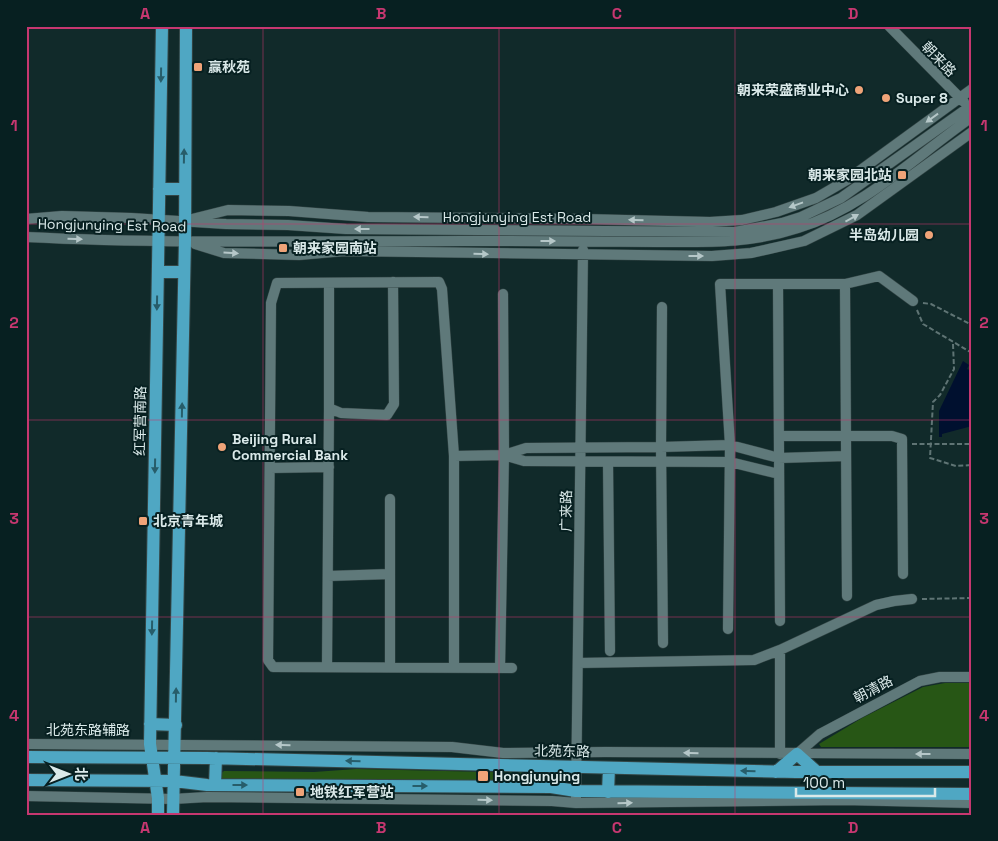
<svg xmlns="http://www.w3.org/2000/svg" width="998" height="841" viewBox="0 0 998 841" font-family="'Space Grotesk','Noto Sans SC',sans-serif">
<style>
.green{fill:#275615}
.water{fill:#00102f}
.lines{fill:none;stroke-linecap:round;stroke-linejoin:round}
.minor-casing{stroke:#344646;stroke-width:11}
.major-casing{stroke:#344646;stroke-width:14}
.path{stroke:#5f7474;stroke-width:2;stroke-dasharray:5 2.5;stroke-linecap:butt}
.minor{stroke:#5f797a;stroke-width:10}
.major{stroke:#4fa7c3;stroke-width:12}
.oneway{fill:#275d6a}
.oneway2{fill:#b5c7c8}
.grid{fill:none;stroke:#c63770;stroke-width:1;stroke-opacity:0.55}
.poi-dot{fill:#efa378;stroke:#072021;stroke-width:2}
.labels{text-anchor:middle;stroke-width:4;stroke-linejoin:round;paint-order:stroke}
.street-label{font-size:14px;fill:#dae9e9;stroke:#072021}
.poi-label{font-size:14px;font-weight:bold;fill:#dae9e9;stroke:#072021;text-anchor:start}
.neatline{fill:none;stroke:#c63770;stroke-width:2}
.grid-label{font-size:16px;text-anchor:middle;font-weight:bold;fill:#c63770}
</style>
<rect width="100%" height="100%" fill="#112a2a"/>
<!-- green -->
<path class="green" d="M945,683h27v64h-151l-2,-3 43,-26 61,-31z
M356,769l182,4 2,5 -4,2 -114,1 -200,-1 -2,-3v-3l4,-3 90,1z"/>
<!-- water -->
<path class="water" d="M963,361l6,4 -2,4 5,2v55l-30,8v3h-3v-26z"/>
<g class="lines">
<!-- minor casing -->
<g class="minor-casing">
<path id="minor" d="M889,26l75,76
M26,219l36,-3 69,2 95,6 62,1 58,4 389,3 47,-9 19,-6 40,-19 131,-93
M192,219l36,-9 61,1 79,6 215,2 127,3 32,-2 34,-8 40,-14 31,-18 125,-91
M26,237c161,8 322,3 483,4 49,0 99,1 148,1 51,0 92,2 141,-14 66,-20 118,-72 174,-111
M195,244l29,9 75,2 45,-4 368,5 39,-3 18,-4 35,-8 53,-26 115,-83
M329,283v125l12,5 46,2 7,-11 -1,-122
M778,284l2,337
M845,284l2,312
M662,307l-1,140 2,196
M779,436h113l10,3 1,135
M504,455l20,6 206,1 49,12
M454,456l50,-1 22,-7 135,-1 69,-2 49,13 67,-2
M608,462l2,189
M270,468l59,-1
M390,499v168
M328,576l62,-2
M728,629l2,-184 -10,-161h125l34,-8 34,25
M578,663l176,-3 26,-10 96,-45 18,-4 18,-2
M327,667l2,-259
M454,668v-212l-12,-167 -3,-7 -162,1 -6,20 -3,357 5,7 239,1
M500,668l4,-213 -1,-161
M26,744l426,3 51,6 102,-1 367,2
M780,754v-104
M797,754l23,-20 100,-53 20,-4h32
M26,796l147,3 34,-2 345,4 24,2 268,-3 128,3
M576,798l7,-548"/>
</g>
<!-- major casing -->
<g class="major-casing">
<path id="major" d="M159,189h25
M158,272h26
M150,724l26,1
M26,757l181,1 589,14h176
M776,772l21,-18 20,18
M26,780l148,1 33,4 344,2 25,4 396,3
M215,785l1,-27
M608,792l1,-24
M158,815v-17l-8,-54 12,-718
M173,815l12,-575 1,-214"/>
</g>
<!-- path -->
<path class="path" d="M923,303l8,1 41,21
M917,310l6,14 49,29
M953,344l1,25 -14,26 -7,7 -3,56 26,8 16,-1
M912,444h60
M922,599l50,-1"/>
<!-- minor -->
<use href="#minor" class="minor"/>
<!-- major -->
<use href="#major" class="major"/>
</g>
<!-- one-way arrows -->
<defs><path id="oneway-solid" d="M-6-.8H1V-3.2L6.5 0L1 3.2V.8H-6Z" transform="scale(1.25)"/></defs>
<g class="oneway">
<use href="#oneway-solid" transform="translate(161 75) rotate(91)"/>
<use href="#oneway-solid" transform="translate(184 156) rotate(-89)"/>
<use href="#oneway-solid" transform="translate(157 303) rotate(91)"/>
<use href="#oneway-solid" transform="translate(182 410) rotate(-89)"/>
<use href="#oneway-solid" transform="translate(155 466) rotate(91)"/>
<use href="#oneway-solid" transform="translate(152 628) rotate(91)"/>
<use href="#oneway-solid" transform="translate(176 695) rotate(-89)"/>
<use href="#oneway-solid" transform="translate(353 761) rotate(-179)"/>
<use href="#oneway-solid" transform="translate(748 771) rotate(-179)"/>
<use href="#oneway-solid" transform="translate(240 785)"/>
<use href="#oneway-solid" transform="translate(420 786)"/>
</g>
<g class="oneway2">
<use href="#oneway-solid" transform="translate(932 118) rotate(144)"/>
<use href="#oneway-solid" transform="translate(796 205) rotate(160)"/>
<use href="#oneway-solid" transform="translate(421 217) rotate(-179)"/>
<use href="#oneway-solid" transform="translate(852 218) rotate(-29)"/>
<use href="#oneway-solid" transform="translate(636 220) rotate(-179)"/>
<use href="#oneway-solid" transform="translate(362 229) rotate(-180)"/>
<use href="#oneway-solid" transform="translate(75 239) rotate(2)"/>
<use href="#oneway-solid" transform="translate(548 241)"/>
<use href="#oneway-solid" transform="translate(231 253) rotate(3)"/>
<use href="#oneway-solid" transform="translate(481 254) rotate(1)"/>
<use href="#oneway-solid" transform="translate(696 256)"/>
<use href="#oneway-solid" transform="translate(283 745) rotate(-179)"/>
<use href="#oneway-solid" transform="translate(691 753) rotate(-179)"/>
<use href="#oneway-solid" transform="translate(923 754) rotate(-180)"/>
<use href="#oneway-solid" transform="translate(485 800) rotate(1)"/>
<use href="#oneway-solid" transform="translate(625 803) rotate(-1)"/>
</g>
<!-- grid -->
<path class="grid" d="M263,26v789M499,26v789M735,26v789M26,224h946M26,420h946M26,617h946"/>
<!-- markers -->
<g class="poi-dot">
<rect x="193" y="62" width="10" height="10" rx="2.5"/>
<circle cx="859" cy="90" r="5"/>
<circle cx="886" cy="98" r="5"/>
<rect x="897" y="170" width="10" height="10" rx="2.5"/>
<circle cx="929" cy="235" r="5"/>
<rect x="278" y="243" width="10" height="10" rx="2.5"/>
<circle cx="222" cy="447" r="5"/>
<rect x="138" y="516" width="10" height="10" rx="2.5"/>
<rect x="477" y="770" width="12" height="12" rx="2.5"/>
<rect x="295" y="787" width="10" height="10" rx="2.5"/>
</g>
<g class="labels">
<!-- street labels -->
<g class="street-label">
<text transform="translate(939 59) rotate(46)" y="5">朝来路</text>
<text x="517" y="222">Hongjunying Est Road</text>
<text transform="translate(112 225) rotate(1)" y="5">Hongjunying Est Road</text>
<text transform="translate(140 421) rotate(-89)" y="5">红军营南路</text>
<text transform="translate(566 511) rotate(-89)" y="5">广来路</text>
<text transform="translate(873 689) rotate(-28)" y="5">朝清路</text>
<text x="88" y="735">北苑东路辅路</text>
<text transform="translate(562 751) rotate(1)" y="5">北苑东路</text>
</g>
<!-- poi labels -->
<g class="poi-label">
<text x="208" y="72">赢秋苑</text>
<text x="849" y="95" text-anchor="end">朝来荣盛商业中心</text>
<text x="896" y="103">Super 8</text>
<text x="892" y="180" text-anchor="end">朝来家园北站</text>
<text x="919" y="240" text-anchor="end">半岛幼儿园</text>
<text x="293" y="253">朝来家园南站</text>
<text x="232" y="444">Beijing Rural<tspan x="232" dy="16">Commercial Bank</tspan></text>
<text x="153" y="526">北京青年城</text>
<text x="494" y="781">Hongjunying</text>
<text x="310" y="797">地铁红军营站</text>
</g>
</g>
<!-- border -->
<rect width="998" height="841" fill="none" stroke="#072021" stroke-width="55"/>
<!-- north arrow -->
<g transform="translate(68 774) rotate(90)" stroke="#072021" stroke-width="4" paint-order="stroke">
<path d="M0-4L9 19L0 12L-9 19Z" fill="#dae9e9"/>
<text y="-8" font-size="14" font-weight="bold" text-anchor="middle" fill="#dae9e9">北</text>
</g>
<!-- scale -->
<path d="M796 788v8h139v-8" fill="none" stroke="#dae9e9" stroke-width="2.5"/>
<text x="803" y="788" font-size="15" fill="#dae9e9" stroke="#072021" stroke-width="4" paint-order="stroke">100 m</text>
<rect x="28" y="28" width="942" height="786" class="neatline"/>
<g class="grid-label">
<text x="145" y="19">A</text>
<text x="381" y="19">B</text>
<text x="617" y="19">C</text>
<text x="853" y="19">D</text>
<text x="14" y="131">1</text>
<text x="984" y="131">1</text>
<text x="14" y="328">2</text>
<text x="984" y="328">2</text>
<text x="14" y="524">3</text>
<text x="984" y="524">3</text>
<text x="14" y="721">4</text>
<text x="984" y="721">4</text>
<text x="145" y="833">A</text>
<text x="381" y="833">B</text>
<text x="617" y="833">C</text>
<text x="853" y="833">D</text>
</g>
</svg>
